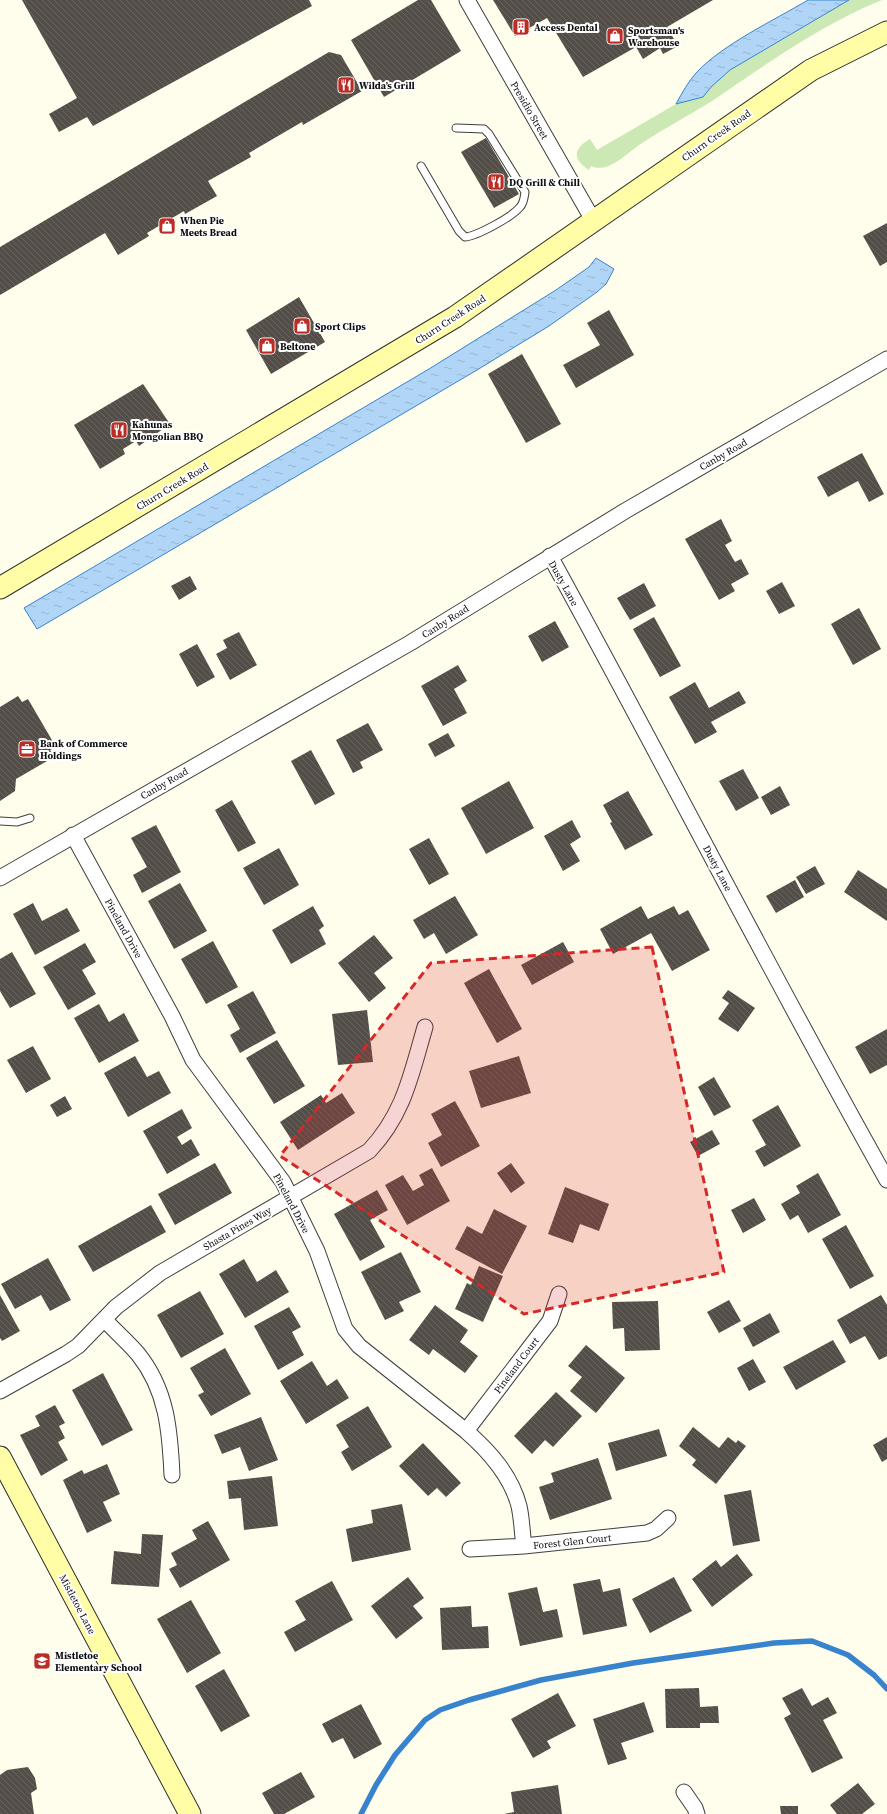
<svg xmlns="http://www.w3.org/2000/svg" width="887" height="1814" viewBox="0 0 887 1814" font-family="'Source Serif 4',serif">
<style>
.grass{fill:#cbe8b5}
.water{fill:url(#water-ripples);stroke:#3783cd}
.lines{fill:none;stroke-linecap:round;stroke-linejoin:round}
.stream{stroke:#3783cd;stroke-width:5.5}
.building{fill:url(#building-back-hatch)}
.lane-casing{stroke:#3f3f3f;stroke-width:9}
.street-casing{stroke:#3f3f3f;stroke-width:17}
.secondary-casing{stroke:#2e2e2e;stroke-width:23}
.lane{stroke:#fff;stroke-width:7}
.street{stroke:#fff;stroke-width:15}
.secondary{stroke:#fffda6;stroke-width:21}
.marked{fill:#d62828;fill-opacity:0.2;stroke:#d62828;stroke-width:3;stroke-dasharray:8 5;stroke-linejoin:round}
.labels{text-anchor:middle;stroke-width:4;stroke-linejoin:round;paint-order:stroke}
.poi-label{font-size:10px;font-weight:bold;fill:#0c0c0c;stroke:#fff;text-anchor:start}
.street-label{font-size:10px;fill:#0c0c0c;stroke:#fff}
</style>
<defs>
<pattern id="water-ripples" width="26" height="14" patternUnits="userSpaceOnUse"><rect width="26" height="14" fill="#b0d5f6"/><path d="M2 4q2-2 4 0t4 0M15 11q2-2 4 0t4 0" fill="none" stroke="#96b6d2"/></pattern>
<pattern id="building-back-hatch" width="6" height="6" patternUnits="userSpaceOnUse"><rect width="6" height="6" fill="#544e48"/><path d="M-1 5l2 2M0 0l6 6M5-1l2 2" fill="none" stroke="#68635e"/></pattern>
</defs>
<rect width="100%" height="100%" fill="#fffdeb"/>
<!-- grass -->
<path class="grass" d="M849,0h33c-62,25 -115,64 -170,101 -24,15 -49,28 -73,44 -13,9 -31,29 -48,21l-2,4c-17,-11 -16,-21 1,-31l7,11 79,-46 27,-7 8,-10 19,-17z"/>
<!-- water -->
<path class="water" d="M808,0h41l-119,70 -19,17 -8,10 -27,7c6,-11 12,-22 20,-31 27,-29 77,-52 112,-73z
M596,258l18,11 -8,15 -9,8 -48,34 -72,44 -440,259 -13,-21 405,-239 127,-79 33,-23z"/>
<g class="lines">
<!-- stream -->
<path class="stream" d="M361,1814l15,-29 19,-30 30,-35 15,-10 29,-10 72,-20 92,-17 141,-20 38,-2 36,14 26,20 13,14"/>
</g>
<!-- building -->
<path class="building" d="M22,0h287l3,6 -219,120 -6,-9 -28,15 -10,-18 28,-16z
M418,0h13l30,51 -77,46 -33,-57z
M493,0h220l-46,27 11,19 -15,8 -3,-6 -17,11 -7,-12 -53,30 -36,-59 -32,18z
M329,52l12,3 21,36 -59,34 -1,-3 -53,31 2,4 -43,24 9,15 -32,18 -1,-3 -37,22 2,3 -31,19 -13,-22 -105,62v-48z
M486,138l33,56 -25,14 -33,-56z
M887,223v39l-7,4 -17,-30z
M299,297l26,45 -54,32 -25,-44z
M609,310l25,45 -58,33 -13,-23 37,-20 -13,-22z
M522,354l39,70 -35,19 -38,-69z
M143,384l27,40 -31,22 -3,-5 -13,8 2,5 -25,15 -26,-44z
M862,453l22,41 -15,8 -11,-21 -30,16 -11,-20z
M721,519l11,22 -7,4 10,17 6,-3 8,15 -18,10 4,7 -16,9 -34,-61z
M190,576l7,13 -18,11 -8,-14z
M782,582l13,24 -16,8 -13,-23z
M644,583l12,23 -26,14 -13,-22z
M859,608l22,41 -28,16 -22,-41z
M654,617l27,49 -21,11 -27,-48z
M555,621l14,26 -27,15 -14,-26z
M239,632l18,33 -27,15 -14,-26 11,-6 -4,-8z
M197,644l18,33 -18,10 -18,-33z
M458,665l9,16 -13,8 13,24 -24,13 -22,-40z
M695,682l14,26 30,-17 7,12 -35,19 6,10 -22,12 -26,-47z
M18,696l4,6 6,-3 28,48 -6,3 4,7 -38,22 -1,12 -15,10v-94z
M368,723l15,27 -23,12 3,6 -10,5 -17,-33z
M448,733l7,13 -20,11 -7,-13z
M311,750l24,44 -20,11 -24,-44z
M743,769l16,29 -23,13 -17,-30z
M509,781l25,47 -48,26 -25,-46z
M780,786l10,19 -19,10 -10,-18z
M628,791l25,44 -28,15 -15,-27 2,-1 -9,-17z
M232,800l24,43 -18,9 -23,-42z
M572,820l9,17 -11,7 10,17 -17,10 -19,-35z
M156,825l25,47 -39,21 -9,-18 14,-8 -16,-29z
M429,838l20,36 -20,11 -20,-36z
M279,848l20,37 -35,20 -21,-37z
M815,866l10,18 -19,10 -10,-17z
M858,870l29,19v32l-43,-29z
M795,880l9,17 -28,16 -10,-17z
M180,883l27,48 -33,18 -26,-48z
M455,896l23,39 -32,19 -12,-21 -10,6 -11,-19z
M33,903l9,18 25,-13 13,23 -45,24 -22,-41z
M313,906l11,20 -5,4 7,14 -35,20 -19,-34z
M641,906l7,13 26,-13 5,9 9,-5 22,40 -38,21 -21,-38 -38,21 -13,-25z
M374,935l19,23 -19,15 12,15 -17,14 -31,-39z
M213,941l25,46 -32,17 -25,-45z
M563,942l11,20 -42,23 -11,-20z
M85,943l11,19 -14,8 14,24 -28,16 -25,-43z
M12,952l24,42 -26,14 -10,-17v-32z
M489,969l33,60 -25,14 -33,-60z
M728,990l27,18 -17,24 -20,-13 11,-16 -7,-5z
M253,991l23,42 -36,20 -10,-18 10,-6 -13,-24z
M99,1004l10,18 15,-9 15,28 -40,22 -25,-45z
M367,1010l6,52 -35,3 -6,-51z
M887,1029v36l-17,9 -15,-27z
M277,1040l28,46 -31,18 -28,-46z
M33,1046l18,33 -25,14 -19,-33z
M135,1056l12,21 12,-6 12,22 -43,24 -24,-44z
M519,1056l12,37 -50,15 -12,-37z
M714,1077l17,30 -17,9 -16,-29z
M342,1093l13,20 -57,37 -18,-28 41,-27 5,8z
M65,1096l7,13 -15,8 -7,-12z
M455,1101l25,45 -39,21 -13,-24 14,-8 -11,-21z
M778,1105l23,41 -37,21 -9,-16 11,-6 -14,-25z
M182,1109l10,19 -15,9 5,8 9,-6 9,16 -33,19 -24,-43z
M712,1130l8,14 -22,12 -8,-14z
M215,1163l17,30 -57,32 -17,-31z
M511,1163l14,20 -14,10 -14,-20z
M432,1168l18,33 -43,24 -22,-40 18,-10 10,16 11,-6 -5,-10z
M818,1173l23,42 -33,18 -10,-18 -8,5 -9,-16 19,-11 -4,-7z
M565,1187l44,17 -10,27 -19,-7 -7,19 -25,-9z
M377,1190l11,20 -18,10 15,27 -25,14 -26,-47z
M754,1198l12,22 -23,13 -12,-23z
M151,1205l15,27 -73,40 -15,-26z
M494,1209l33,17 -25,48 -47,-25 12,-23 15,8z
M846,1225l28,51 -24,13 -28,-50z
M401,1252l20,40 -22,10 5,9 -19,9 -24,-48z
M48,1258l23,42 -21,11 -9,-16 -26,14 -14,-25z
M244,1259l13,23 19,-12 13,22 -44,26 -26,-44z
M479,1266l24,10 -20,46 -28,-13 12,-26 4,2z
M200,1291l24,43 -43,24 -24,-43z
M0,1295l20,36 -18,10 -2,-3z
M881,1295l6,10v51l-8,4 -14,-24 -15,8 -13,-24z
M729,1300l12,21 -22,12 -12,-21z
M658,1301l2,49 -35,1 -1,-23 -11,1 -1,-27z
M435,1305l33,25 -8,12 18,14 -13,17 -32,-24 -4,6 -20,-15z
M289,1307l12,20 -9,5 12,23 -26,15 -24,-44z
M770,1313l10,19 -27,15 -10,-19z
M833,1340l13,22 -50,28 -13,-23z
M586,1345l39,33 -29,35 -26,-22 12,-14 -14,-11z
M225,1348l26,46 -40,22 -13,-21 6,-3 -14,-24z
M753,1359l13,23 -17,9 -12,-23z
M312,1361l15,25 10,-7 12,19 -43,26 -26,-43z
M103,1373l30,57 -31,16 -30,-56z
M556,1392l26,24 -29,31 -8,-7 -13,14 -18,-18z
M55,1405l10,18 -6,3 6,12 -7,4 10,18 -27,16 -21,-41 20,-9 -5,-10z
M368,1406l24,41 -40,24 -11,-19 8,-5 -13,-22z
M261,1417l17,43 -29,11 -9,-24 -18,7 -8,-19z
M693,1427l26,21 9,-11 8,6 2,-3 8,6 -30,38 -24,-19 4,-5 -17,-14z
M659,1429l8,27 -51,15 -8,-28z
M887,1437v22l-5,3 -9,-17z
M423,1443l38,40 -15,14 -9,-9 -9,8 -29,-30z
M598,1458l14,41 -62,21 -11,-33 15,-5 -3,-9z
M107,1464l13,30 -17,8 9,19 -25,12 -24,-53 19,-10 2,4z
M272,1476l6,50 -34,4 -3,-32 -12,1 -2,-18z
M751,1490l9,51 -27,5 -9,-51z
M402,1504l9,46 -59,12 -6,-33 27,-6 -2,-13z
M208,1521l22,39 -50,28 -11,-19 8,-4 -6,-12 26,-14 -5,-9z
M142,1534l21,1 -4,52 -48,-3 3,-33 27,3z
M737,1554l16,21 -41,32 -20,-28 24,-19 5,7z
M408,1577l16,21 -11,8 10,12 -27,21 -25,-33z
M674,1577l18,34 -42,22 -18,-34z
M600,1579l3,13 17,-4 7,38 -44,9 -10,-51z
M332,1581l21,39 -58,32 -11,-20 22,-12 -11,-19z
M537,1587l6,25 14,-3 6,28 -43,9 -12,-53z
M191,1600l30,53 -34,20 -30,-54z
M471,1606l1,21 16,-1 1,22 -47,2 -2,-42z
M224,1669l26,47 -29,16 -26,-46z
M699,1688l1,19 18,-1 1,17h-19v5h-34l-1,-39z
M802,1688l10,18 16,-9 9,16 -14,7 20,38 -31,15 -28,-55 7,-4 -9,-16z
M558,1693l18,33 -29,15 4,7 -18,10 -22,-39z
M644,1702l10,30 -33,11 6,16 -19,6 -15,-46z
M361,1704l21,40 -28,15 -11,-21 -11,5 -10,-19z
M28,1767l7,11 2,11 -6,4 3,21h-34v-39l7,-5z
M301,1772l14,25 -31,17h-10l-12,-21z
M858,1783l17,21 -13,10h-25l-7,-9z
M558,1785l4,29h-58l10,-2 -3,-20z
M780,1806h18v8h-17z"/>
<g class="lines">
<!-- lane casing -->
<g class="lane-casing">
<path id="lane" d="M421,166l38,65 6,6c12,-1 47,-20 55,-30 4,-4 4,-9 5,-15l-36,-58 -5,-5 -28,-1
M0,821l17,1 13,-4"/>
</g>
<!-- street casing -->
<g class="street-casing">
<path id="street" d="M467,0l126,220
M550,556c114,207 221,418 337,624
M73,835l99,181 21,44 90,122 34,69 28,78 14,17 107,85c23,20 45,44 53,75 3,13 3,27 5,40
M0,878l410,-235 215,-132 262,-152
M104,1319c11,12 24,23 34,35 29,36 32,77 34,121
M0,1391l66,-37 12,-8 38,-39 44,-34 209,-122c35,-37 42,-76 56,-124
M466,1431l84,-110 9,-27
M470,1549l54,-3 123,-13 9,-4 12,-11
M684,1792l11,16 2,6"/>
</g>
<!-- secondary casing -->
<g class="secondary-casing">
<path id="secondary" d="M0,588l455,-271 356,-247 76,-38
M0,1457l190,357"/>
</g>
<!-- lane -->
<use href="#lane" class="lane"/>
<!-- street -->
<use href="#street" class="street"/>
<!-- secondary -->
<use href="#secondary" class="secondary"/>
</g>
<!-- marked area -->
<path class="marked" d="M652,947l72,325 -200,42 -244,-158 151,-193z"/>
<!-- icons -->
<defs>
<g id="building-square" transform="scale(0.9)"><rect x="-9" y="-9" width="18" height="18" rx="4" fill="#bb2c25" stroke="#fff"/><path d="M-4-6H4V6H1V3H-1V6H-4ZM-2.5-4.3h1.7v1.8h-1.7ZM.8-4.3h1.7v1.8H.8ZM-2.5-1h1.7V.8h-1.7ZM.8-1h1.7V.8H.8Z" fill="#fff"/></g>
<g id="shop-square" transform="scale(0.9)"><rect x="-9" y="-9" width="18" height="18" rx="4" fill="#bb2c25" stroke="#fff"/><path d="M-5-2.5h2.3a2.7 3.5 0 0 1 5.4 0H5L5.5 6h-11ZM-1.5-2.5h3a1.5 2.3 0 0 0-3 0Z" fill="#fff"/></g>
<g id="restaurant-square" transform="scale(0.9)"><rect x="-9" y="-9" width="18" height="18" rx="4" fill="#bb2c25" stroke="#fff"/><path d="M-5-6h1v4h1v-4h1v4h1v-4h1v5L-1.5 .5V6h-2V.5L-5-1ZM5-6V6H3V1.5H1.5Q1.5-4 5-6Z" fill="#fff"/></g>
<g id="office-square" transform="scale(0.9)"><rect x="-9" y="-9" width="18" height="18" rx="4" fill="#bb2c25" stroke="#fff"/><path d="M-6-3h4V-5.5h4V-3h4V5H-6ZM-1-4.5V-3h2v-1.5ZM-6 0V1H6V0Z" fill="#fff"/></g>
<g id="school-square" transform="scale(0.9)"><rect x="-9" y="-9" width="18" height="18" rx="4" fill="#bb2c25" stroke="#fff"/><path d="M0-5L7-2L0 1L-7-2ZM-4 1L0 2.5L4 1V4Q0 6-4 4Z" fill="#fff"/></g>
</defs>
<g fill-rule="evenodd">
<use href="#building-square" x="521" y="27"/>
<use href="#shop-square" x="615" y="36"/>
<use href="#restaurant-square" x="346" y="85"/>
<use href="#restaurant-square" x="496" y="182"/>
<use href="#shop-square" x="167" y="226"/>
<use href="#shop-square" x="302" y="326"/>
<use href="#shop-square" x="267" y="346"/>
<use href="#restaurant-square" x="119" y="430"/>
<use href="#office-square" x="27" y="749"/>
<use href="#school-square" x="42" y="1661"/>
</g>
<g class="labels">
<!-- poi labels -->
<g class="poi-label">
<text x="534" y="31">Access Dental</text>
<text x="628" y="34">Sportsman's<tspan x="628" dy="12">Warehouse</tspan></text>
<text x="359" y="89">Wilda’s Grill</text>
<text x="509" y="186">DQ Grill &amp; Chill</text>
<text x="180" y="224">When Pie<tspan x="180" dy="12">Meets Bread</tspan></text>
<text x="315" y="330">Sport Clips</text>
<text x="280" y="350">Beltone</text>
<text x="132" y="428">Kahunas<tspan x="132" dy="12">Mongolian BBQ</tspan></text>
<text x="40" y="747">Bank of Commerce<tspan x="40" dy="12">Holdings</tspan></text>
<text x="55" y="1659">Mistletoe<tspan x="55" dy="12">Elementary School</tspan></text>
</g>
<!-- street labels -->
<g class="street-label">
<text transform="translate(530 110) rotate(60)" y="4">Presidio Street</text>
<text transform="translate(716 135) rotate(-35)" y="4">Churn Creek Road</text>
<text transform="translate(450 319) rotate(-33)" y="4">Churn Creek Road</text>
<text transform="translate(723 454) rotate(-30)" y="4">Canby Road</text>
<text transform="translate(172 486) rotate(-31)" y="4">Churn Creek Road</text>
<text transform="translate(564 583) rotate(61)" y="4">Dusty Lane</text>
<text transform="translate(445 621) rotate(-32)" y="4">Canby Road</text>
<text transform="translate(164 783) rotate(-30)" y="4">Canby Road</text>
<text transform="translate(718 868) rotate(62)" y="4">Dusty Lane</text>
<text transform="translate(124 928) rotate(61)" y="4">Pineland Drive</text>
<text transform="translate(292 1203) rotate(62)" y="4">Pineland Drive</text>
<text transform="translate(237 1228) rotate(-30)" y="4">Shasta Pines Way</text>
<text transform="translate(516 1365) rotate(-53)" y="4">Pineland Court</text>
<text transform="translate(572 1541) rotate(-6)" y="4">Forest Glen Court</text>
<text transform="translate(78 1604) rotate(62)" y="4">Mistletoe Lane</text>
</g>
</g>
</svg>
